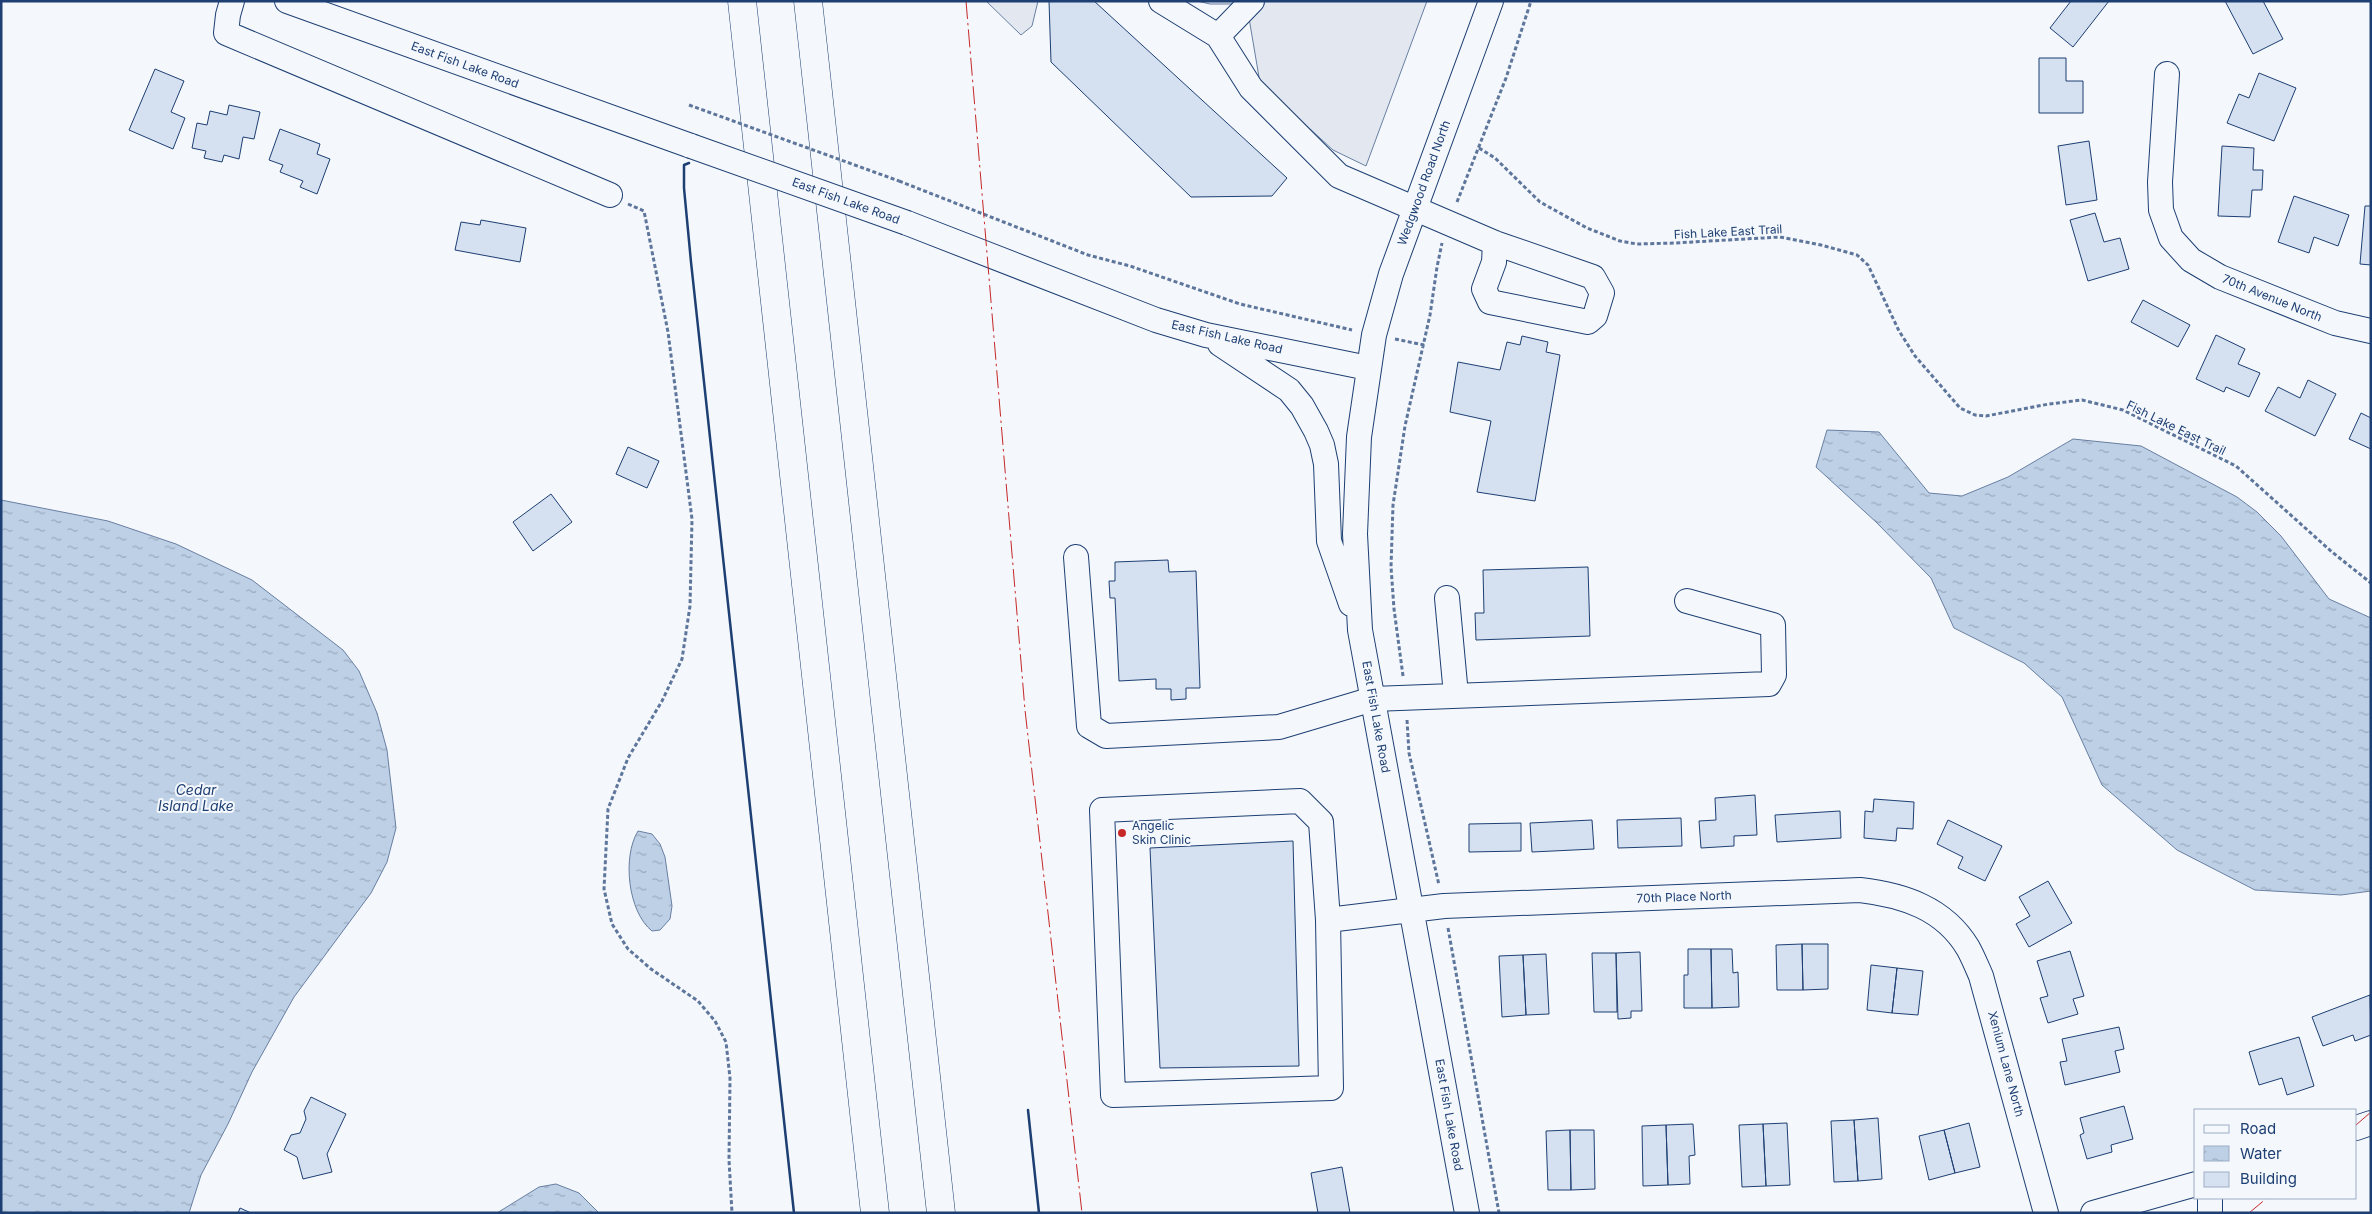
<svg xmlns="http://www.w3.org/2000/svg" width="2372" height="1214" viewBox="0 0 2372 1214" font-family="Inter,sans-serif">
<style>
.parking{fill:#e3e8f0;stroke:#687fa3}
.water{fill:url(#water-ripples);stroke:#687fa3}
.building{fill:#d5e0f0;stroke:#1d3f73}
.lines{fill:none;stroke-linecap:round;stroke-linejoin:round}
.minor-casing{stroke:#1d3f73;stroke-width:26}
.highway-casing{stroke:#1d3f73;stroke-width:29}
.path{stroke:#5e769c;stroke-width:3;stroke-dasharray:4 2.5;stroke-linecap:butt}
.minor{stroke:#f4f7fb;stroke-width:24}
.highway{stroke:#f4f7fb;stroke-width:28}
.minor-bridge-casing{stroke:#1d3f73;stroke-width:26;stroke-linecap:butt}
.path-bridge{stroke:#5e769c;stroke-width:3;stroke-dasharray:4 2.5;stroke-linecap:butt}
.minor-bridge{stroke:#f4f7fb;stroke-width:24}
.wall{stroke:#1d3f73;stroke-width:2.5}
.power{stroke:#c62828;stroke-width:1;stroke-dasharray:18 4 2.5 4;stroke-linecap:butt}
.poi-dot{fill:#c62828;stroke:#f4f7fb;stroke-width:2}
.labels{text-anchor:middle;stroke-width:4;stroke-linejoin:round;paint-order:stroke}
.street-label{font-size:12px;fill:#1d3f73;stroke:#f4f7fb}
.poi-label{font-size:12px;fill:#1d3f73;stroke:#f4f7fb;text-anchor:start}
.water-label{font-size:14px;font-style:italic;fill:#1d3f73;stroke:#f4f7fb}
</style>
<defs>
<pattern id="water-ripples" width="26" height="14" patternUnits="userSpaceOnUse" patternTransform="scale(1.25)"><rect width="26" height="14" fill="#bed0e5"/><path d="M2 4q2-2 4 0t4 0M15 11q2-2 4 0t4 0" fill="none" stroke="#9aaabe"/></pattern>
</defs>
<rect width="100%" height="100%" fill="#f4f7fb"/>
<!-- parking -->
<path class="parking" d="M986,1h52l-6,25 -11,9z
M1197,1h230l-61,165 -33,-16 -73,-67 -11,-65 -16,-14h-23z"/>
<!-- water -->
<path class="water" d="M1827,430l52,2 50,61 33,3 46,-19 65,-38 68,7 96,51 20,15 24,24 48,63 42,19v273l-30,4 -86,-5 -78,-40 -75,-65 -40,-88 -38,-34 -70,-35 -23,-50 -55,-56 -60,-55z
M1,500l107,21 68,23 76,36 91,70 16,21 18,42 10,37 9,78 -9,34 -16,31 -77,104 -42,75 -24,52 -27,51 -12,38h-188z
M638,831l14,3 8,10 5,13 7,49 -2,13 -10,11 -8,1c-24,-19 -30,-74 -14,-100z
M556,1184l23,9 20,20h-102l42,-26z"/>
<!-- building -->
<path class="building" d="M1049,1h45l193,177 -15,18 -81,1 -140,-135z
M2071,1h38l-36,46 -23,-19z
M2225,1h38l20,38 -30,15z
M2039,58h27v23h17v32h-44z
M155,69l29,12 -13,31 14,6 -12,31 -44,-19z
M2259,73l37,15 -22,53 -47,-18 12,-29 10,4z
M229,105l31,7 -6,27 -11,-2 -4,22 -15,-4 -2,7 -18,-4 2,-7 -14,-3 5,-25 10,2 3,-14 17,4z
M280,129l40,15 -3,10 13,5 -13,35 -17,-7 3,-6 -23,-9 3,-7 -14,-5z
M2089,141l8,59 -31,5 -8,-59z
M2222,146l32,2 -1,22h10l-1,20h-10l-2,27 -32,-1z
M2294,196l55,19 -11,31 -24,-9 -5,16 -31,-11z
M2365,206h6v59l-11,-1z
M2095,213l9,29 16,-4 9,31 -41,12 -18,-61z
M481,220l45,8 -6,34 -65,-12 6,-28 19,3z
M2143,300l47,25 -12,22 -47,-25z
M2216,335l29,14 -7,15 22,9 -11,24 -23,-10 -2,5 -28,-13z
M1522,336l26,6 -2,10 14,3 -25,146 -58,-9 14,-71 -41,-9 8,-50 42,8 7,-28 13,3z
M2308,380l28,14 -21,42 -50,-25 13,-24 22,11z
M2361,413l10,5v31l-22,-10z
M628,447l31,14 -12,27 -31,-14z
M551,494l21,28 -39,29 -20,-29z
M1168,560l1,12 27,-1 4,117h-14v11l-15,1v-11h-15v-10l-37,2 -4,-83h-5l-1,-17h6v-19z
M1588,567l2,69 -114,4 -1,-27h9l-1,-43z
M1755,795l2,40 -23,1v10l-33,2 -2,-27 17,-1 -1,-22z
M1874,799l40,3 -1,27 -16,-1 -1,13 -32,-3 1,-27 8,1z
M1840,811l1,27 -64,4 -2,-27z
M1681,818l1,28 -64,2 -1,-28z
M1592,820l2,29 -62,3 -2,-29z
M1948,820l54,26 -17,35 -27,-13 5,-11 -26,-13z
M1521,823v28l-52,1v-28z
M1293,841l6,225 -139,2 -10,-220z
M2048,881l24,42 -43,24 -13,-23 14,-8 -11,-19z
M1802,944l1,46h-26l-1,-45z
M1802,944h26v45l-25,1z
M1688,949h23l1,59h-28v-33h4z
M1711,949h21l1,24 5,-1 1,35 -27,1z
M2070,951l14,45 -11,3 5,15 -30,9 -8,-25 8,-2 -11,-35z
M1640,952l2,59h-11v7l-13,1 -2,-66z
M1592,953h24l1,59h-23z
M1546,954l3,60 -23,1 -3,-60z
M1523,955l3,60 -24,2 -3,-61z
M1871,965l26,3 -5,45 -25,-3z
M1897,968l26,3 -5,44 -26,-2z
M2370,995l1,40 -16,6 -2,-6 -30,11 -11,-29z
M2119,1027l5,22 -9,2 5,21 -55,13 -5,-23 7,-1 -5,-22z
M2299,1037l15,49 -27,9 -5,-17 -23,7 -10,-33z
M311,1097l35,17 -19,40 5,18 -29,7 -6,-22 -13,-7 7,-15 9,-2 6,-14 -2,-8z
M2124,1106l9,33 -22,6 1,7 -25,7 -7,-24 4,-2 -4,-15z
M1878,1118l4,61 -24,2 -4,-61z
M1854,1120l4,61 -24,1 -3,-61z
M1787,1123l3,62 -24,1 -3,-62z
M1969,1123l11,44 -25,6 -11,-43z
M1693,1124l2,31 -6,1 1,28 -22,1 -2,-60z
M1763,1124l3,62 -24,1 -3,-62z
M1666,1125l2,60 -25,1 -1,-60z
M1570,1130l1,60h-23l-2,-59z
M1570,1130h24l1,59 -24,1z
M1944,1130l11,43 -26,7 -10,-44z
M1342,1167l8,46h-32l-7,-40z
M240,1208l11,5h-13z"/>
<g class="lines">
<!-- minor casing -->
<g class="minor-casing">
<path id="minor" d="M232,1l-4,14 -2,18 384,162
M287,1l404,145
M1161,1l57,35 33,52 88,88 156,67 98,34 9,16 -7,23 -7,6 -98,-20 -6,-13 10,-27 1,-19
M1218,36l34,-35
M2167,74l-7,108 1,28 10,28 20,22 29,17 115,46 36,8
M907,223l249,97 50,15 162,33
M1220,344l69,46 13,16 14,25 6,14 4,19 3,77 22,63
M1076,557l13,169 17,10 173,-9 94,-28 396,-15 5,-9 -1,-50 -86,-24
M1447,598l9,97
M1328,920l-7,-98 -21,-21 -198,9 11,285 218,-7 -3,-168 116,-14 416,-16c43,5 84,18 108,58 5,9 9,19 13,28l65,237
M2356,1128l15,-5
M2210,1198v15
M1467,1213l-107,-583 -5,-96 4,-97 15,-102 17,-61 100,-273
M2093,1213l103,-29"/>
</g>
<!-- highway casing -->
<g class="highway-casing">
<path id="highway" d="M742,1l133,1212
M808,1l133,1212"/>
</g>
<!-- path -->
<path class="path" d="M1479,148l16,10 45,44 47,26 33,13 17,3 38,-1 105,-6 41,8 36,10 11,10 31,66 16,25 45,52 15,7 11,1 63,-12 33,-4 41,10 113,56 96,86 39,31
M899,181l189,74 42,11 110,38 112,26
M1457,202l49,-124 25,-77
M628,204l16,7 24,121 24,187 -2,87 -8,53 -20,42 -34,57 -20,51 -4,80 8,35 16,25 23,20 47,32 17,20 11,21 4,36 -1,82 3,53
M1395,339l29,6
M1403,676l-9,-67 -3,-42 2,-62 12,-79 25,-111 7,-48 5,-24
M1407,720l2,33 30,132
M1448,928l51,285"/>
<!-- minor -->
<use href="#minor" class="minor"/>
<!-- highway -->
<use href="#highway" class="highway"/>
<!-- minor-bridge casing -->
<g class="minor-bridge-casing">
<path id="minor-bridge" d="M691,146l216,77"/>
</g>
<!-- path-bridge -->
<path class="path-bridge" d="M689,105l210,76"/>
<!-- minor-bridge -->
<use href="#minor-bridge" class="minor-bridge"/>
<!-- wall -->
<path class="wall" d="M689,163l-5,2v23l7,74 103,951
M1028,1110l11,103"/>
<!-- power -->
<path class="power" d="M966,1l59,709 57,503
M2356,1125l15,-13
M2249,1213l18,-15"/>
</g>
<!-- markers -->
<circle class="poi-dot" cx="1122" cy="833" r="5"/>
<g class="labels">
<!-- street labels -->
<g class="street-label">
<text transform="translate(465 65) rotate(20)" y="4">East Fish Lake Road</text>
<text transform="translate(1424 183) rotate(-70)" y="4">Wedgwood Road North</text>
<text transform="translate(846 201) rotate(20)" y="4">East Fish Lake Road</text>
<text transform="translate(1728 232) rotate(-3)" y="4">Fish Lake East Trail</text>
<text transform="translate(2272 298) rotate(22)" y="4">70th Avenue North</text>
<text transform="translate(1227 337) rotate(13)" y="4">East Fish Lake Road</text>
<text transform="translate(2176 428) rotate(26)" y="4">Fish Lake East Trail</text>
<text transform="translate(1376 717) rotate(80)" y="4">East Fish Lake Road</text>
<text transform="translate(1684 897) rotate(-2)" y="4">70th Place North</text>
<text transform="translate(2006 1064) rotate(75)" y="4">Xenium Lane North</text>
<text transform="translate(1449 1115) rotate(80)" y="4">East Fish Lake Road</text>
</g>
<!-- poi labels -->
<g class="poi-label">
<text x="1132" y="830">Angelic<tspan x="1132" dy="14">Skin Clinic</tspan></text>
</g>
<!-- water labels -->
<g class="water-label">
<text x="196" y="795">Cedar<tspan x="196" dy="16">Island Lake</tspan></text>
</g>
</g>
<!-- border -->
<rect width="2372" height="1214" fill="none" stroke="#1d3f73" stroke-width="5"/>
<!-- legend -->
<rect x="2194" y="1109" width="162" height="90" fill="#f4f7fb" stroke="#9eadc5"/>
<rect x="2204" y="1125" width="25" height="8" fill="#f4f7fb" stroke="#9eadc5"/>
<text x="2240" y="1134" font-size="15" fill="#1d3f73">Road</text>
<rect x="2204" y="1146" width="25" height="15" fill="url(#water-ripples)" stroke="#9eadc5"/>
<text x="2240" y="1159" font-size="15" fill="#1d3f73">Water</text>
<rect x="2204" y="1172" width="25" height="15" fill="#d5e0f0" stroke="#9eadc5"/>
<text x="2240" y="1184" font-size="15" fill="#1d3f73">Building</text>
</svg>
